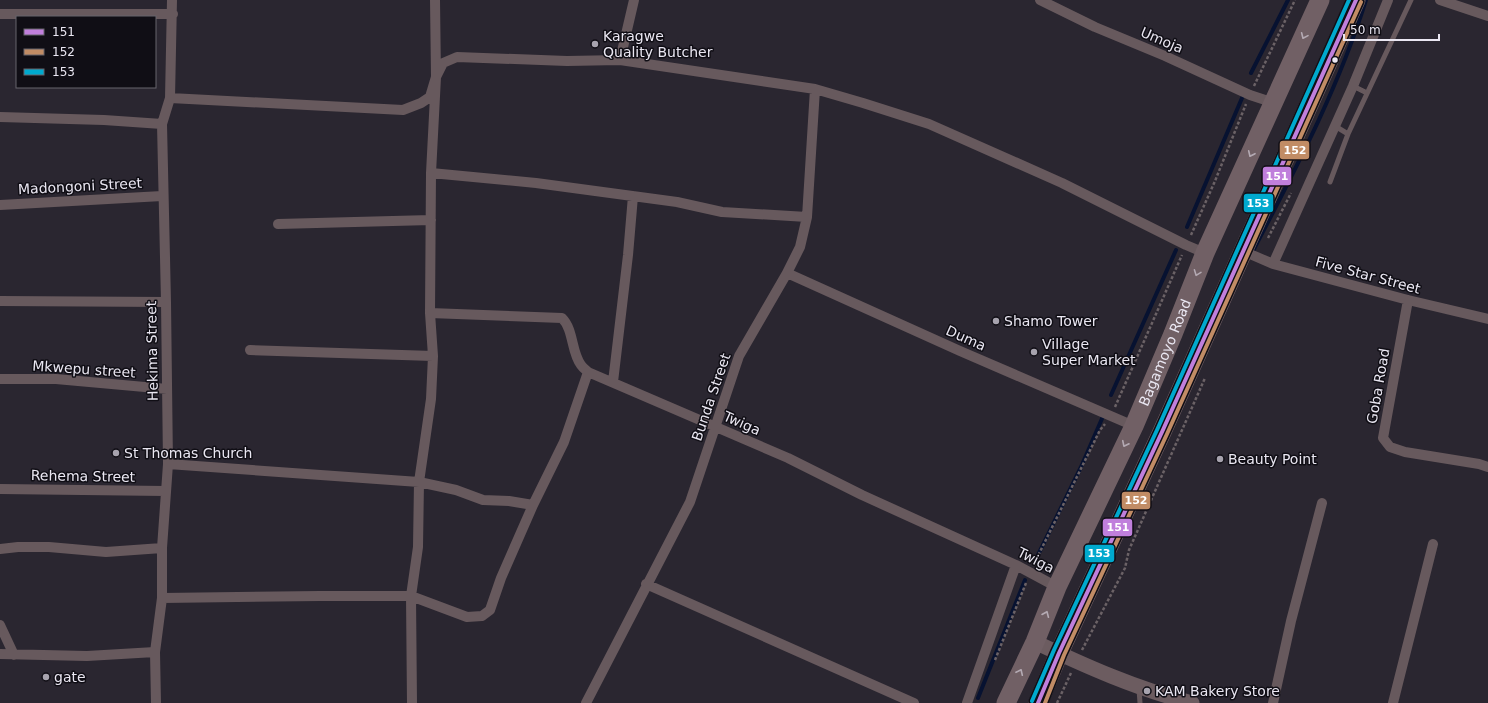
<svg xmlns="http://www.w3.org/2000/svg" width="1488" height="703" viewBox="0 0 1488 703" font-family="'DejaVu Sans',sans-serif">
<style>
.lines{fill:none;stroke-linecap:round;stroke-linejoin:round}
.stream{stroke:#071231;stroke-width:4}
.path{stroke:#6b6266;stroke-width:2.5;stroke-dasharray:3 2;stroke-linecap:butt}
.lane{stroke:#67595d;stroke-width:5}
.street{stroke:#67595d;stroke-width:10}
.secondary{stroke:#6c5c60;stroke-width:15}
.highway{stroke:#716065;stroke-width:19}
.bus-1-casing{stroke:#100e15;stroke-width:7}
.bus-2-casing{stroke:#100e15;stroke-width:7}
.bus-3-casing{stroke:#100e15;stroke-width:7}
.bus-1{stroke:#c07fdc;stroke-width:4}
.bus-2{stroke:#c18c65;stroke-width:4}
.bus-3{stroke:#00a9ce;stroke-width:4}
.oneway{stroke:#b4aab3}
.poi-dot{fill:#a7a3ae;stroke:#100e15;stroke-width:1.5}
.bus-dot{fill:#eae7f2;stroke:#100e15;stroke-width:1.5}
.labels{text-anchor:middle;stroke-width:3;stroke-linejoin:round;paint-order:stroke}
.poi-label{font-size:14px;fill:#eae7f2;stroke:#100e15;text-anchor:start}
.street-label{font-size:14px;fill:#eae7f2;stroke:#100e15}
.line-badge{stroke:#100e15;stroke-width:1.5}
.badge-label{font-size:11px;text-anchor:middle;font-weight:bold;fill:#fff}
</style>
<rect width="100%" height="100%" fill="#2a2630"/>
<g class="lines">
<!-- stream -->
<path class="stream" d="M1251,73l37,-73
M1187,227l55,-129
M1254,249c42,-81 85,-162 112,-249
M1111,395l65,-145
M1036,559l45,-92 23,-53
M978,698l47,-118"/>
<!-- path -->
<path class="path" d="M1254,86l41,-86
M1191,235l24,-54 31,-77
M1268,238l23,-45
M1115,407l67,-152
M1034,564l66,-134 5,-6
M1082,650l43,-82 4,-18 76,-172
M995,660l31,-77
M1057,703l14,-30"/>
<!-- lane -->
<path class="lane" d="M1353,86l14,7
M1335,126l13,8
M1330,182l18,-48 63,-134
M1139,689l1,14"/>
<!-- street -->
<path class="street" d="M1040,0l55,27 70,29 85,39 24,8
M1440,0l48,16
M0,14h173
M620,60l14,-60
M170,98l233,12 18,-7 9,-6 6,-20 7,-14 14,-6 110,4 53,-1 195,29 48,14 66,21 133,59 124,62 19,8
M0,117l104,3 58,4
M431,173l105,10 141,19 45,10 85,5
M0,205l162,-9
M278,224l153,-4
M1243,251l30,13 135,36 80,19
M1273,264l80,-178 35,-86
M787,273l173,78 174,75
M1408,300l-25,138 7,9 15,5 74,12 9,3
M0,301l166,1
M430,313l132,5c12,12 9,34 19,47 2,3 5,5 7,7l200,86 74,37 154,70 41,22
M250,350l183,6
M0,379h56l111,10
M613,382l15,-127 5,-59
M168,464l251,18 37,8 27,10 26,1 24,4
M0,489l165,2
M0,549l18,-2h31l57,5 56,-4
M646,584l268,119
M162,598l158,-2h91l56,21 15,-1 8,-6 11,-32 32,-73 31,-63 24,-70
M0,625l14,30
M0,654l87,2 68,-4
M156,703l-1,-51 7,-54v-50l6,-84 -2,-162 -4,-178 8,-26 2,-98
M412,703l-1,-107 7,-49 1,-65 12,-83 2,-43 -3,-43 1,-140 5,-96 -1,-77
M586,703l104,-201 49,-146 48,-83 13,-26 7,-30 8,-128
M967,703l49,-138
M1273,703l18,-82 31,-118
M1393,703l40,-159"/>
<!-- secondary -->
<path class="secondary" d="M1035,642c50,24 102,47 157,61"/>
<!-- highway -->
<g class="highway">
<path id="s1" d="M1006,703l29,-61 22,-55 77,-161 39,-92 32,-81 115,-253"/>
<path d="M1038,703l21,-50 103,-221 194,-432"/>
</g>
<!-- bus-1 casing -->
<g class="bus-1-casing">
<path id="bus-1" d="M1038,703l21,-50 103,-221 194,-432"/>
</g>
<!-- bus-2 casing -->
<g class="bus-2-casing">
<path id="bus-2" d="M1045,703l19,-48 103,-221 194,-432"/>
</g>
<!-- bus-3 casing -->
<g class="bus-3-casing">
<path id="bus-3" d="M1032,701l22,-51 103,-220 192,-430"/>
</g>
<!-- bus-1 -->
<use href="#bus-1" class="bus-1"/>
<!-- bus-2 -->
<use href="#bus-2" class="bus-2"/>
<!-- bus-3 -->
<use href="#bus-3" class="bus-3"/>
</g>
<!-- one-way arrows -->
<defs><path id="oneway-chevron" d="M-2-3.5L2.5 0L-2 3.5" fill="none" stroke-width="1.6" stroke-linecap="round" stroke-linejoin="round"/></defs>
<g class="oneway">
<use href="#oneway-chevron" transform="translate(1304 36) rotate(114)"/>
<use href="#oneway-chevron" transform="translate(1251 154) rotate(115)"/>
<use href="#oneway-chevron" transform="translate(1197 273) rotate(111)"/>
<use href="#oneway-chevron" transform="translate(1125 444) rotate(116)"/>
<use href="#oneway-chevron" transform="translate(1046 614) rotate(-67)"/>
<use href="#oneway-chevron" transform="translate(1020 672) rotate(-65)"/>
</g>
<!-- markers -->
<g class="poi-dot">
<circle cx="595" cy="44" r="4"/>
<circle cx="996" cy="321" r="4"/>
<circle cx="1034" cy="352" r="4"/>
<circle cx="116" cy="453" r="4"/>
<circle cx="1220" cy="459" r="4"/>
<circle cx="46" cy="677" r="4"/>
<circle cx="1147" cy="691" r="4"/>
</g>
<circle class="bus-dot" cx="1335" cy="60" r="3.5"/>
<g class="labels">
<!-- poi labels -->
<g class="poi-label">
<text x="603" y="41">Karagwe<tspan x="603" dy="16">Quality Butcher</tspan></text>
<text x="1004" y="326">Shamo Tower</text>
<text x="1042" y="349">Village<tspan x="1042" dy="16">Super Market</tspan></text>
<text x="124" y="458">St Thomas Church</text>
<text x="1228" y="464">Beauty Point</text>
<text x="54" y="682">gate</text>
<text x="1155" y="696">KAM Bakery Store</text>
</g>
<!-- street labels -->
<g class="street-label">
<text transform="translate(1162 40) rotate(23)" y="5">Umoja</text>
<text transform="translate(80 186) rotate(-3)" y="5">Madongoni Street</text>
<text transform="translate(1368 275) rotate(15)" y="5">Five Star Street</text>
<text transform="translate(966 338) rotate(24)" y="5">Duma</text>
<text transform="translate(152 351) rotate(-91)" y="5">Hekima Street</text>
<text dy="5" stroke="none"><textPath href="#s1" startOffset="385">Bagamoyo Road</textPath></text>
<text transform="translate(84 369) rotate(4)" y="5">Mkwepu street</text>
<text transform="translate(1378 386) rotate(-80)" y="5">Goba Road</text>
<text transform="translate(711 397) rotate(-71)" y="5">Bunda Street</text>
<text transform="translate(742 423) rotate(24)" y="5">Twiga</text>
<text transform="translate(83 476) rotate(1)" y="5">Rehema Street</text>
<text transform="translate(1036 560) rotate(27)" y="5">Twiga</text>
</g>
</g>
<g class="line-badge">
<rect x="1279" y="140" width="31" height="20" rx="4" fill="#c18c65"/>
<rect x="1262" y="166" width="30" height="20" rx="4" fill="#c07fdc"/>
<rect x="1243" y="193" width="31" height="20" rx="4" fill="#00a9ce"/>
<rect x="1121" y="491" width="30" height="19" rx="4" fill="#c18c65"/>
<rect x="1102" y="518" width="31" height="19" rx="4" fill="#c07fdc"/>
<rect x="1084" y="544" width="31" height="19" rx="4" fill="#00a9ce"/>
</g>
<g class="badge-label">
<text x="1295" y="154">152</text>
<text x="1277" y="180">151</text>
<text x="1258" y="207">153</text>
<text x="1136" y="504">152</text>
<text x="1118" y="531">151</text>
<text x="1099" y="557">153</text>
</g>
<!-- legend -->
<rect x="16" y="16" width="140" height="72" fill="#100e15" stroke="#67656d"/>
<rect x="24" y="29" width="20" height="6" fill="#c07fdc" stroke="#67656d"/>
<text x="52" y="36" font-size="12" fill="#eae7f2">151</text>
<rect x="24" y="49" width="20" height="6" fill="#c18c65" stroke="#67656d"/>
<text x="52" y="56" font-size="12" fill="#eae7f2">152</text>
<rect x="24" y="69" width="20" height="6" fill="#00a9ce" stroke="#67656d"/>
<text x="52" y="76" font-size="12" fill="#eae7f2">153</text>
<!-- scale -->
<path d="M1344 34v6h95v-6" fill="none" stroke="#eae7f2" stroke-width="2"/>
<text x="1350" y="34" font-size="12" fill="#eae7f2" stroke="#100e15" stroke-width="3" paint-order="stroke">50 m</text>
</svg>
